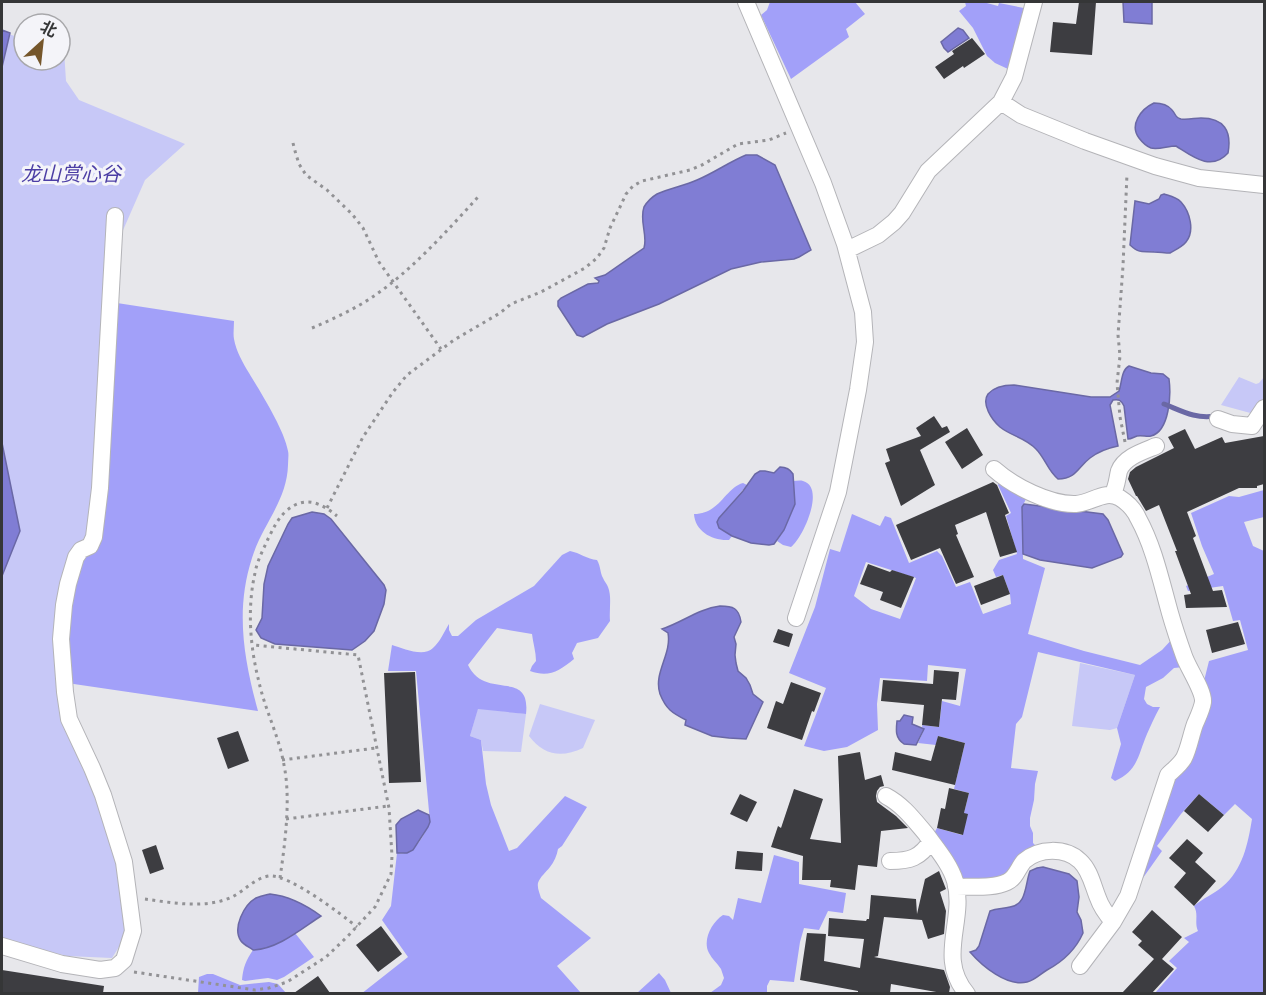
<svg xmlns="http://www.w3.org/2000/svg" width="1266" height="995" viewBox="0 0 1266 995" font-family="'Zilla Slab','Noto Sans SC',serif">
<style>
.green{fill:#c7c8f7}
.forest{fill:#a2a0f9;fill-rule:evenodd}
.water{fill:#807dd4;stroke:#6a68a5;stroke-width:1.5}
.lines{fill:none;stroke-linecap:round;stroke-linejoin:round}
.stream{stroke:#6a68a5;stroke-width:5}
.building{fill:#3d3d41}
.street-casing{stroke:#b4b4b8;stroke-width:18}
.path{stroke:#929295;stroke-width:3;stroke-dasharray:3 4.5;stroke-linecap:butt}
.street{stroke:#fff;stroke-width:16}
.labels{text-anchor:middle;stroke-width:6;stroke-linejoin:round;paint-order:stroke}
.park-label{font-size:20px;font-style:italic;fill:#4c3ea5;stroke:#f4f4f9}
</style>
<rect width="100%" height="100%" fill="#e7e7eb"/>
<!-- green -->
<path class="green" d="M2,32l22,7v21h36v-11l4,1 2,31 13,19 106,44 -40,36 -28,64 -28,289 -13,14 -21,97 58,192 14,98 -15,24 -45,-2 -65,-16z
M1239,377l17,7 3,-1 5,-6v22l-10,15 -33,-9z
M1080,663l55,12 -18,53 -7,2 -38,-4z
M540,704l55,16 -12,28c-21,10 -39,8 -54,-12z
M478,708l48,6 -5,38 -38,-1 -2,-11 -11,-4z"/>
<!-- forest -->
<path class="forest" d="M770,2h85l10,12 -19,15 3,8 -58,42 -30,-64 6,-5z
M965,2h18l15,4 1,-3 30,6 -21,60 -13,-6 -8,-7 -14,-28 -14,-17 7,-5z
M117,303l117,18c0,6 -1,13 0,18 2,12 9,24 15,34 12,20 35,56 39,78 1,4 0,9 0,14 -1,36 -26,60 -36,93 -17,53 -8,101 6,153l-191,-28 -2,-46 14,-75 6,-10z
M1000,480l27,17 -5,10 1,52 22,9 -17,66 56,17 56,14 22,-15 12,-13 10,30 -10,1 -11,10 -17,9 -2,12 3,5 6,3h7c-5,9 -9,18 -13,27 -9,21 -9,37 -32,47l-4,-3 10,-34 -4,-16 18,-53 -97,-23 -16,65 -6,7 -5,44 27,3 -3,13 -1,16 -4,18v8l3,7v10l6,6 -31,28 -49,6 -26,-48 4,-7 25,7 2,-22 5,-20 -15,-4 11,-46 -27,-7 -2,9 -18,-2 5,-11 -1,-7 17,2 3,-26 18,5 6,-37 -38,-4 -1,16 -47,-3 -3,26 1,26 -31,17 -23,4 -20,-5 22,-58 -37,-15 26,-66 15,-58 10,3 12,-38 28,12 5,-10 6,2 18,45 28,-12 5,5 14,31 14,-5 13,32 28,-10 -1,-10 -7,-19 -7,2 -3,-7 6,-10 18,-6 -11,-38 5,-3 -13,-28zM866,562l50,16 -16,41 -29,-10 -17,-13z
M793,481c3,0 7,-1 10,0 23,6 0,57 -12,66l-8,-2 -6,-4 7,-11 11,-26z
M743,483l4,2 -28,33v10l13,8 -3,4c-17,1 -34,-9 -35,-26 26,0 31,-26 49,-31z
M1264,490v27l-20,5 9,24 11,5v442h-109l22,-25 -8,-7 20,-19 -5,-4 14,-7c-4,-9 1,-16 -4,-25 9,-8 20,-12 28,-19 21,-17 26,-44 30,-68l-17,-15 -11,11 -25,-21 -18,20 -24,32 5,5 -24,34 66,-204 5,-20 39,-11 -8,-30 -7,1 -10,-35 -35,5 -2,-5 28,-12 -12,-28 -11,-33 38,-17 10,1z
M570,551c10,2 17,8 27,9 4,7 3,13 6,18 1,3 4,6 5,9 4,10 1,22 2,34l-12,17 -21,5 -5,10 2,6c-15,12 -25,19 -44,12l2,-5 4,-5c0,-9 -3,-18 -4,-27l-35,-6 -29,37c17,36 63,3 58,49l-48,-5 -8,27 11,4 5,44 5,21 18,46 8,-3 48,-52 22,11 -25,39 -4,3c-1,6 -4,13 -8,18 -4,5 -10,10 -12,16 -1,5 2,11 3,15l50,40 -34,28 24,27 -220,1 47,-37 -26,-37 9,-14 6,-53c17,4 27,-18 33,-31l-14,-151h-28l4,-26c11,3 31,13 41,3 7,-6 11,-16 16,-24v6l3,6h6l18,-16 58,-34 28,-31z
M774,855l25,7v22l47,9 -3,20 -15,-2 -9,19 -15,-2 -4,14 -6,40 -24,-2 -3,6v7h-57l11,-8 3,-7c-1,-3 -2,-6 -3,-9 -4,-6 -9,-10 -12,-16 -7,-13 3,-31 14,-38l6,1 4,4 5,-22 23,5z
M295,933l19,24 -30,20 -7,3 -9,-2 -23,3 -3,-1c1,-12 4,-20 11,-30 15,-1 29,-10 42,-17z
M659,973l6,7 6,13h-34z
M207,974h6l27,11 29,-3 9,2 8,9h-88l1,-16z"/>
<!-- water -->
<path class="water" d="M1123,2h29v22l-28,-2z
M958,28l5,2 6,8 -21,14 -4,-4 -3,-6z
M2,30l8,3 -8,34z
M1154,103c6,0 14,2 18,7 4,4 3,8 9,9 7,1 14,-1 20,-1 23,0 31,13 27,35 -17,19 -36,3 -52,-7 -8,0 -18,4 -25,2 -5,-2 -9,-6 -12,-10 -10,-13 2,-29 15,-35z
M746,155h11l18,10 36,85 -12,7 -5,2 -33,3 -30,7 -72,35 -52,20 -24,13 -6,-2 -19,-29v-5l3,-3 27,-14 10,-1 1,-2 -4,-3 10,-3 39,-27c4,-13 -5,-27 0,-41 3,-5 8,-10 13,-13 13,-6 27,-8 40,-14 17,-7 32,-18 49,-25z
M1164,194c6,2 12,3 17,8 9,10 14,29 5,40 -4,5 -11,8 -16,11 -5,0 -11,-1 -16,-1 -12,-1 -14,2 -24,-7l5,-44 14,3 10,-5 2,-4z
M1129,366l22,7 12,1 6,5c2,15 1,52 -18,57 -4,1 -9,-1 -14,0 -3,1 -6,3 -9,3l-4,-33c-3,-6 -5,-7 -11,-6l-3,5 8,41c-10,2 -19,5 -28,12 -13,10 -13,20 -32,21 -10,-8 -13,-21 -22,-30 -10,-11 -25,-13 -36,-22 -8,-7 -19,-23 -12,-33 7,-8 17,-9 26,-9l77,12h19l9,-6c3,-8 2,-21 10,-25z
M2,443l18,88 -18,45z
M780,467c6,0 10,2 13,7l2,30 -11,26 -10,14 -5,1 -18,-2 -19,-7 -13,-8 -2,-6 2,-4 24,-27 12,-17 5,-3h5l9,2z
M1024,504l79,10 5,6 15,34 -2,3 -29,11 -52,-8 -17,-6 -1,-47z
M312,512l12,2 7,5 53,66 2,5 -2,14 -10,27 -9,10 -13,9 -77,-6 -14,-6 -5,-8 6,-12 2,-34 4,-18 20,-42 4,-6z
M720,606c13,0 19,2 21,16l-7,15 2,7 -1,11 1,8 2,8 8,7 4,7 3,9 10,8 -17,37 -17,-1 -17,-2 -27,-11 1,-5c-14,-7 -20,-11 -26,-26 -7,-21 12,-40 8,-61l-6,-4c21,-7 36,-20 58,-23z
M904,715l9,2 -1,7 12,5 -8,16 -12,-1c-9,-6 -8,-14 -7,-23h3z
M418,810l11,5 1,7 -2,5 -15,23 -6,3h-10l-1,-28 5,-6z
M1043,867l26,7 8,7 2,16 -2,15 4,8 2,13c-7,16 -21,29 -36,37 -7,4 -12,10 -20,12 -20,5 -45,-16 -57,-30l6,-2 3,-4 11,-35c7,-3 12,-2 20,-4 17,-2 15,-23 20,-36l7,-3z
M270,894c19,2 36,11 51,22 -20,13 -43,33 -68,34 -4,-3 -9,-5 -12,-9 -9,-13 3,-36 15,-43 5,-2 10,-3 14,-4z"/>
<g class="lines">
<!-- stream -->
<path class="stream" d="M1164,404c18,7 31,15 51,12"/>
</g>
<!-- building -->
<path class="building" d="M1079,2h17l-4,53 -42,-3 3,-30 23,2z
M972,38l13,16 -21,14 -1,-2 -19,13 -9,-12 19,-13 -2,-3z
M934,416l8,12 5,-2 3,6 -30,18 15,35 -34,21 -16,-43 5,-2 -4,-12 35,-13 -5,-8z
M967,428l16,27 -21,14 -17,-27z
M1185,429l10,20 27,-12 3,6 39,-7v48l-7,2v2h-18l-52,24 9,24 -3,2 20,53 9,-1 5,17 -41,1 -2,-13 7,-1 -16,-43h2l-18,-46 -13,6 -9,-15h-1l-8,-17 2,-7 6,-5 38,-19 -6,-11z
M993,482l4,3 12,28 -4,2 12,37 -17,5 -14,-45 -31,13 3,9 -2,1 18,42 -18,7 -16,-36 -29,12 -15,-35z
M868,564l22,8 2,-2 22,7 -13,31 -21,-8 3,-8 -23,-8z
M1003,575l7,19 -29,11 -7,-19z
M1238,622l7,22 -33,9 -6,-23z
M778,629l15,5 -4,13 -16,-5z
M934,670l25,2 -3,28 -14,-1 -3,28 -17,-2 2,-20 -43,-4 2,-21 50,4z
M415,672l6,110 -32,1 -5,-110z
M791,682l30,11 -7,19 -2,-1 -10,29 -35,-12 9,-27 7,3z
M238,731l11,30 -21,8 -11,-31z
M938,736l27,7 -10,42 -63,-15 3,-18 36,9z
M860,752l5,28 16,-5 3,11 -4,1 -3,4 -1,5 1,6 19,14 12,12 -27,3 -4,36 -19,-2 -3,25 -25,-3 1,-7h-29l1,-24 -32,-9 7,-21 3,2 13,-39 29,10 -13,40 31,4 -3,-87z
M949,788l20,5 -5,20 4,1 -5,21 -26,-7 4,-20 4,1z
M740,794l17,8 -10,20 -17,-8z
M1199,794l25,21 -16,17 -24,-21z
M1187,839l16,14 -8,9 21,19 -22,25 -20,-19 12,-14 -17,-15z
M156,845l8,24 -14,5 -8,-24z
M737,851l26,2 -1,18 -27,-2z
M939,871l7,18 -6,3 6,19 -2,23 -16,5 -6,-19 -38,-3 -6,39 -4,1 70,13 6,17 -1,6h-7l-51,-9 -1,9h-32v-2l-58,-11 7,-47 19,1 -2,27 36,7 4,-29 -36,-3 1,-18 37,3 1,-2h2l2,-24 45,4 1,15 8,-35z
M1152,910l30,27 -20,22 12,10 -22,24h-30l32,-34 -16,-14 4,-4 -10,-9z
M381,926l21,28 -24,18 -22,-27z
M2,970l102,16 -1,7h-101z
M318,976l12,17h-36z"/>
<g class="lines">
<!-- street casing -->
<g class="street-casing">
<path id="street" d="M746,2l77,181 22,61 18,68 2,30 -7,48 -20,102 -42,126
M1001,102l20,13 64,26 70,25 44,12 65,7
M847,250l31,-15 16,-13 8,-9 26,-42 73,-69 13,-25 20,-75
M1218,419l14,5 20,2 12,-18
M994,469c19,17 56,36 82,35 16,-1 29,-15 44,-6 8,5 14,11 18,20 16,29 23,63 32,95 4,14 9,29 14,43 4,12 20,35 19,46 -1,7 -5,15 -8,22 -4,11 -6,24 -11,34 -4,7 -11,12 -16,17l-40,121 -15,26 -33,44
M1112,495c5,-8 5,-16 7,-24 5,-14 25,-20 37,-25
M886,796c17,9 28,24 40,38 10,14 24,30 29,47 11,40 -19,76 12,113
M890,861c20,0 30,-3 41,-20
M956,887c16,-1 36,2 51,-5 9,-4 11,-14 17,-21 15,-13 41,-14 56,0 10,9 13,25 18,37 3,9 9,17 15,24
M2,946l60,18 38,6 15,-2 9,-8 9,-29 -9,-69 -21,-67 -11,-27 -23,-49 -4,-27 -4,-53 3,-34 4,-21 8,-27 5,-7 9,-4 4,-9 6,-49 15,-272"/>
</g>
<!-- path -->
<path class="path" d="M293,143l2,8 4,13 7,11 21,15 25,24 11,14 16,34 62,87
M312,328c21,-9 43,-19 62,-32 38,-26 73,-65 104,-99
M1125,442l-5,-25 -3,-34 3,-27 -2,-21 5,-69 4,-92
M327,508l36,-71 30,-45 14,-17 47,-35 46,-27 11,-9 30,-12 44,-24 12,-10 7,-10 6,-20 10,-21 6,-13 7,-8 9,-5 48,-11 12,-5 36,-21 31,-4 17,-7
M282,760l94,-12
M286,819l102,-13
M280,878c5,-35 11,-79 4,-113 -5,-29 -19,-55 -25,-83 -9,-35 -12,-74 -4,-109 2,-12 8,-23 13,-34 5,-10 9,-19 17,-27 19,-17 35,-10 52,4
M145,899c28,4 61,10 87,-2 12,-6 23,-19 37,-21 20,-2 72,38 88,51
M134,972l121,18 14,-2 18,-6 39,-25 22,-21 27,-29 16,-33 1,-18 -3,-48 -31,-153 -105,-10"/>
<!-- street -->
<use href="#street" class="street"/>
</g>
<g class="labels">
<!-- park labels -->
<g class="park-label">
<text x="71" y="181">龙山赏心谷</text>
</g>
</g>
<!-- border -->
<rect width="1266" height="995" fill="none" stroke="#353637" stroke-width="6"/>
<!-- north arrow -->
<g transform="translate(42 42) rotate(27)"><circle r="28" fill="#f4f4f9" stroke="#a8a8ab" stroke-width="1.5"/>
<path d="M0-4.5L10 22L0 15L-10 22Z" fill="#75562b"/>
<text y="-9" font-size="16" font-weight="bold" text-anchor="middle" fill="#353637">北</text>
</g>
</svg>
